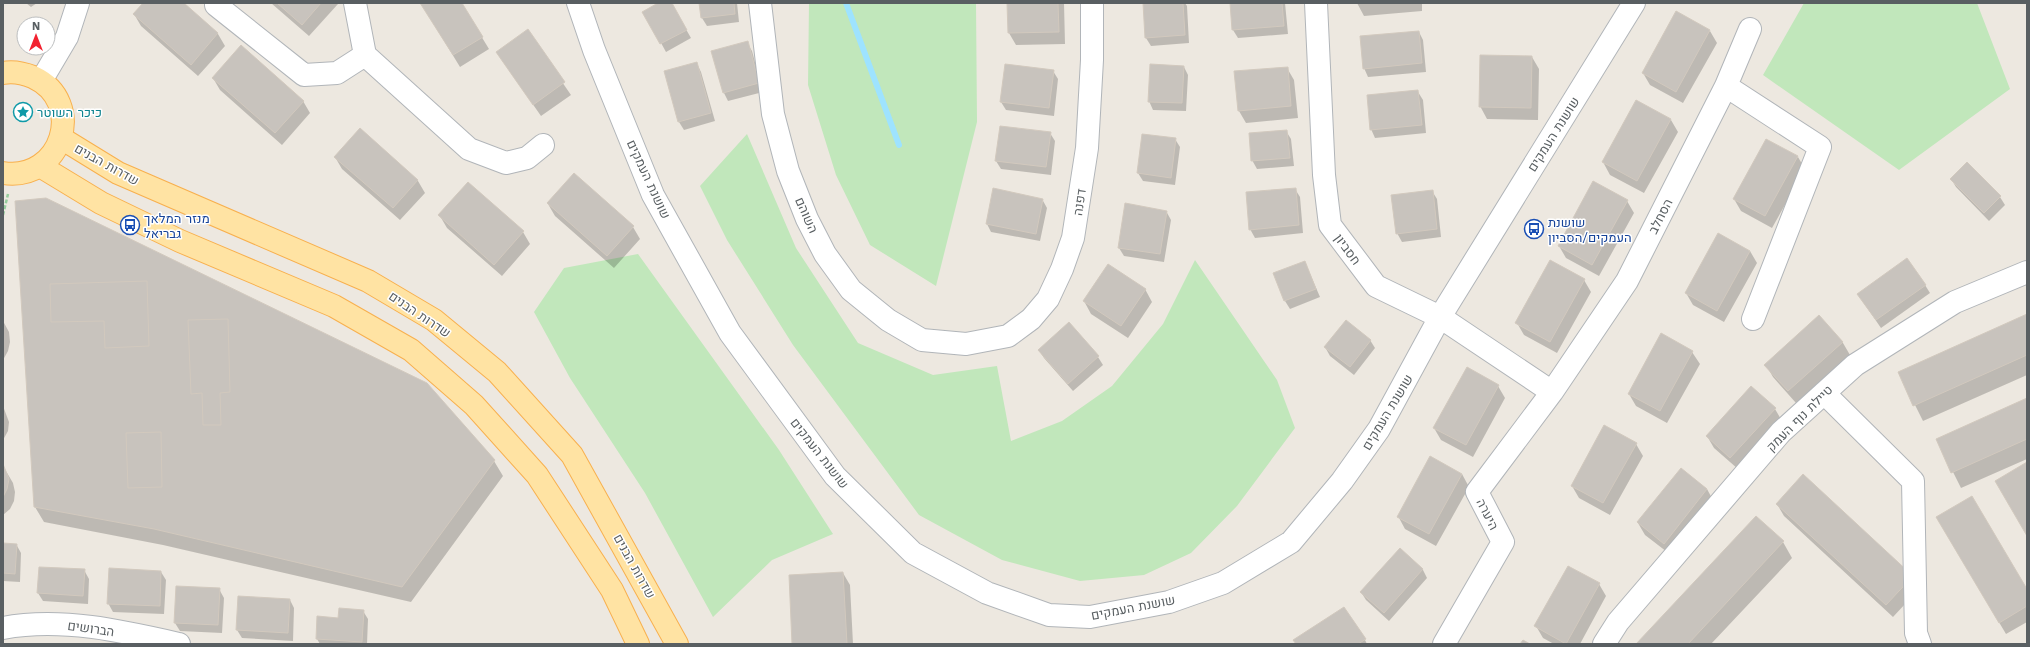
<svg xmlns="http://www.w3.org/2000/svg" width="2030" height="647" viewBox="0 0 2030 647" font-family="'Work Sans',Heebo,sans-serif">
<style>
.green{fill:#c1e7bb}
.shadow{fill:#0003}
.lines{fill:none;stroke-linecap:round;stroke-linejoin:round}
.stream{stroke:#9ee3ff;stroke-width:6}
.building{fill:#c8c3bd;stroke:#d2c9be}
.minor-casing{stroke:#b1b5b9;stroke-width:24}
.major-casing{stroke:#f8b04e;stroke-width:24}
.path{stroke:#96cd9d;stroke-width:2.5;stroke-dasharray:4 2;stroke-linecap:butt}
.minor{stroke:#fff;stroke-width:22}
.major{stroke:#ffe3a3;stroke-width:22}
.labels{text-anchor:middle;stroke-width:3;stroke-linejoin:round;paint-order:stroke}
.culture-label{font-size:13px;fill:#0d838f;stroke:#fff;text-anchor:start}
.street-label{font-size:13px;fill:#595f62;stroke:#fff}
.transit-label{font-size:13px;fill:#164399;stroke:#fff;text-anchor:start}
</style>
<rect width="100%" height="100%" fill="#ede8e0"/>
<!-- green -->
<path class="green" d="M809,3h167l1,119 -41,164 -66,-41 -34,-70 -28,-90z
M1804,3h173l33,86 -111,81 -136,-95z
M747,134l49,114 62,95 75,32 64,-9 14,75 51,-20 50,-35 51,-62 32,-64 82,120 18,48 -58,78 -46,47 -47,22 -64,6 -78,-21 -83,-45 -126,-170 -66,-105 -27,-54z
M638,254l141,196 54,84 -61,26 -59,57 -68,-124 -75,-115 -36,-66 30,-44z"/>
<!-- shadow -->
<path class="shadow" d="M26,3h11l-6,4z
M144,3h39l35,31 7,12 -27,30 -57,-50 -7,-12z
M271,3h66l1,1 -29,32z
M421,3h40l28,46 -29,18z
M660,3h11l20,35 -25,14 -22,-40z
M700,3h37l2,19 -32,4 -5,-8z
M1008,3h56l1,41 -49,1 -7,-12z
M1144,3h41l2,3 2,37 -38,3 -5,-8z
M1231,3h54l3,31 -50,4 -5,-8z
M1422,3v8l-58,5 -7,-13z
M527,31l44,64 -30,21 -44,-63z
M1710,31l7,12 -34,60 -33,-18 -7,-12z
M1419,32l4,8 3,32 -58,5 -4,-9z
M747,43l5,8 11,41 -35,9 -4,-8 -12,-41z
M1532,57l7,12 -1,51 -51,-1 -7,-13z
M697,64l4,8 14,49 -31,9 -5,-8z
M1006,65l47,6 5,8 -4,37 -48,-6 -5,-8z
M1184,67l4,8 -2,36 -33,-1 -4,-9z
M1287,68l7,12 4,38 -52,5 -7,-12z
M213,78l90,23 7,12 -28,32 -62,-55z
M1418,92l5,8 3,33 -51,5 -4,-9z
M1637,102l34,18 7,12 -34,61 -34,-18 -7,-13z
M360,129l58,52 7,12 -25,27 -58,-51 -7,-12z
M1286,131l5,8 3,27 -37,3 -5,-9z
M1050,133l5,8 -4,34 -50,-6 -5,-8z
M1175,139l5,8 -5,38 -32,-4 -5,-8z
M1798,157l7,12 -33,59 -31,-17 -7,-12z
M1967,163l33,34 5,8 -16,16 -33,-34 -5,-8z
M1295,189l5,8 3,36 -48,5 -5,-9z
M1432,191l5,8 4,38 -39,5 -5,-9z
M1042,199l5,9 -7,33 -49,-9 -4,-8z
M1627,201l7,12 -35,63 -33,-18 -7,-12z
M548,204l85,23 7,12 -26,29 -59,-52z
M1166,211l5,9 -7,42 -40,-6 -5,-8z
M440,216l83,16 7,12 -28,32 -55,-48z
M1750,251l7,12 -33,59 -31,-17 -7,-12z
M1305,262l15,35 -30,12 -5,-8z
M1584,280l7,12 -34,61 -33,-18 -7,-12z
M1925,285l5,8 -49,35 -18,-26z
M1145,289l7,13 -24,36 -37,-24 -7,-13z
M2027,315v60l-104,46 -24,-48z
M1819,317l24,26 7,12 -54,48 -23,-26 -7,-12z
M3,321l6,11 1,10 -2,9 -5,9z
M1370,340l5,8 -21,27 -24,-19 -5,-9z
M1039,350l59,7 5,8 -30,26 -29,-33z
M1692,352l8,12 -33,59 -31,-17 -7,-12z
M1498,386l7,12 -32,59 -32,-17 -7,-12z
M2027,399v60l-66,29 -24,-48z
M3,406l6,16 -1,9 -5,9z
M1775,409l7,12 -44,48 -24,-21 -7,-12z
M1636,444l7,12 -33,59 -31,-17 -7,-12z
M494,461l9,15 -92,126 -248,-57 -119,-23 -9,-15z
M3,466l10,17 2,9 -1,9 -4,8 -7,6z
M1681,469l26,20 7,13 -43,53 -26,-20 -7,-12z
M1462,474l7,13 -33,59 -31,-17 -7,-13z
M1777,504l142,85 -26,28 -109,-101z
M1937,518l90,73v31l-21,12z
M1783,542l9,16 -81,86h-74z
M3,544h13l5,9 -1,29 -17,-1z
M1400,550l23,20 4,8 -38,43 -23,-21 -5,-8z
M40,568l44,2 5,9 -1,25 -45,-3 -5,-8z
M161,572l5,8 -2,34 -51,-2 -5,-9z
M843,573l7,12 3,59h-60z
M1599,584l7,12 -26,48h-26l-11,-6 -7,-12z
M219,589l5,9 -2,35 -42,-2 -5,-8z
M290,600l4,8 -1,33 -51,-3 -5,-8z
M363,611l5,8 -1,25h-47l-3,-5 1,-22 21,2z
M1365,640l2,4h-70z"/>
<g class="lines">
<!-- stream -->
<path class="stream" d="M846,3l53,142"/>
</g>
<!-- building -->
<path class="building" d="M143,3h41l34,30 -27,32 -58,-51z
M277,3h44l-19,22z
M420,3h42l21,34 -30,18z
M658,3h14l15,27 -27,14 -18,-32z
M699,3h35l1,11 -34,4z
M1007,3h51l1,29 -51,1z
M1143,3h40l2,32 -40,3z
M1230,3h52l2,23 -52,4z
M1676,11l34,19 -34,62 -34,-19z
M528,29l37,53 -32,23 -37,-53z
M1419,31l3,32 -59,6 -3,-33z
M748,41l11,42 -36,10 -12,-42z
M241,45l63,56 -29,32 -63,-55z
M1480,55l52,1 -1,52 -52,-1z
M697,62l14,51 -33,9 -14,-51z
M1005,64l49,6 -5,38 -49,-6z
M1150,64l34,2 -2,37 -34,-1z
M1288,67l3,39 -53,5 -4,-40z
M1418,90l4,35 -52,5 -3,-35z
M1636,100l35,19 -34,62 -35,-19z
M1000,126l51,6 -5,35 -51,-6z
M360,128l58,52 -25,28 -59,-51z
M1287,130l3,28 -39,3 -2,-28z
M1142,134l34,4 -5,40 -34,-5z
M1766,139l32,17 -33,60 -32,-17z
M1967,162l34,34 -17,17 -34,-34z
M574,173l60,53 -27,30 -60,-53z
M1593,181l35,19 -36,65 -34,-19z
M468,182l56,49 -30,34 -56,-50z
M993,188l50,11 -7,35 -50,-10z
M1296,188l3,37 -50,5 -3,-38z
M1433,190l4,39 -41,5 -5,-39z
M46,198l381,185 68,77 -93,127 -248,-58 -120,-22 -19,-306z
M1125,203l42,8 -7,43 -42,-6z
M1718,233l32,18 -33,60 -32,-18z
M1907,258l19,27 -50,35 -19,-26z
M1550,260l35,19 -35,63 -35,-19z
M1305,261l11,28 -32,12 -11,-28z
M1108,264l38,25 -25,37 -38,-25z
M147,281l2,65 -44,2 -1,-27 -53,1 -1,-38z
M2027,314v41l-114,51 -15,-34z
M1819,315l24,27 -55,49 -24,-26z
M228,319l2,73 -10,1 1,32h-18l-1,-32 -11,1 -3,-74z
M1346,320l25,20 -21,27 -26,-20z
M1069,322l30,34 -31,28 -30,-34z
M1661,333l32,18 -33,60 -32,-17z
M1467,367l32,18 -33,60 -33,-17z
M1751,386l25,22 -46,50 -24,-22z
M2027,398v41l-76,34 -15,-34z
M1604,425l33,18 -34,60 -32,-17z
M161,432l1,55 -34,1 -2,-55z
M1430,456l32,18 -33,60 -32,-17z
M2027,462v74l-32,-55z
M3,464l6,15 -2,10 -4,8z
M1681,468l26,21 -43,55 -27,-22z
M1803,474l110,102 -27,29 -110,-101z
M1972,496l55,93v17l-28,17 -63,-106z
M1756,516l28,25 -96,103h-52z
M3,543l14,1 -2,30 -12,-1z
M1400,548l23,21 -39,44 -24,-21z
M1568,566l32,17 -34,61 -32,-18z
M39,567l46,2 -2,27 -46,-3z
M109,568l52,3 -1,35 -53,-2z
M843,572l4,72h-55l-3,-69z
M176,586l44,2 -2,37 -44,-2z
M238,596l52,3 -2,34 -52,-3z
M1344,607l22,32 -8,5h-62l-3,-4z
M339,608l25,2 -2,32 -46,-3 1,-23 21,2z
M1523,640l7,4h-10z"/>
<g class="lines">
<!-- minor casing -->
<g class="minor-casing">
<path id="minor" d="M355,3l10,52
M578,3l16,47 59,145 77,138 105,143 78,77 74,40 62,22 41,2 79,-15 54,-19 68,-41 51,-61 37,-52 61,-112 194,-314
M760,3l13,111 15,57 19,48 18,35 26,36 37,30 34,20 44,4 42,-8 23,-17 17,-20 14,-30 11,-31 14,-90 5,-88v-57
M1316,3l8,172 6,50 46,61 64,31 112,75
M216,5l88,70 33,-2 28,-18 104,94 37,14 21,-5 16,-13
M41,81l26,-44 11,-34
M1726,86l94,61 -67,172
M1824,393l89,88 3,152 4,11
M3,628c58,-11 119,3 176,16
M1444,644l59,-102 -26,-50 75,-100 75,-111 99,-195 24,-57
M1604,644l14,-22 163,-190 74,-67 100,-63 72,-30"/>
</g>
<!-- major casing -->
<g class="major-casing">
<path id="major" d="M3,73c10,-2 20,0 30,4 54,25 29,105 -30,96
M61,138l57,35 250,108 66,39 63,52 75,83 105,189
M40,166l61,37 79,38 154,65 77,44 63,55 63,70 75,115 26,54"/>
</g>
<!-- path -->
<path class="path" d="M3,215l5,-21"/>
<!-- minor -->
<use href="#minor" class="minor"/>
<!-- major -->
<use href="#major" class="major"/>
</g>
<!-- icons -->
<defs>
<g id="sight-ring" transform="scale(1)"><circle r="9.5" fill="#fff" stroke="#0f9aa8" stroke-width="1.5"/><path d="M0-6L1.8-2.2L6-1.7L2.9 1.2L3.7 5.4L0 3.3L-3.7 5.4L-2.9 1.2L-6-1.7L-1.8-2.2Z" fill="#0f9aa8"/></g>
<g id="bus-ring" transform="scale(1)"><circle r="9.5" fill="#fff" stroke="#1a4fb4" stroke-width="1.5"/><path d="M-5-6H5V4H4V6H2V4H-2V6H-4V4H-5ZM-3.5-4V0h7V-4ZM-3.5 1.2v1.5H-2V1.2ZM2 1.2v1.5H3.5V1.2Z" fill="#1a4fb4"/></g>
</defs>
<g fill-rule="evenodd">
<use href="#sight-ring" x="23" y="112"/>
<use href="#bus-ring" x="130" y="225"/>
<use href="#bus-ring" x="1534" y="229"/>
</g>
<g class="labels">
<!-- culture labels -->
<g class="culture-label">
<text x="37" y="117">כיכר השוטר</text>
</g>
<!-- street labels -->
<g class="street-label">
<text transform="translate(1553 134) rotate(-58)" y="5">שושנת העמקים</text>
<text transform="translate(107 164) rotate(29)" y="5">שדרות הבנים</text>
<text transform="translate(649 179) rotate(65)" y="5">שושנת העמקים</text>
<text transform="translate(1079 202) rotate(-82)" y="5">דפנה</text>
<text transform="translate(807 215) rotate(66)" y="5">השוהם</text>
<text transform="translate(1660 216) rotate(-63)" y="5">הסחלב</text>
<text transform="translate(1348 249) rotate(54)" y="5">חסביון</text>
<text transform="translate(420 314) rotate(34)" y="5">שדרות הבנים</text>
<text transform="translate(1387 412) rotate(-59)" y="5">שושנת העמקים</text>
<text transform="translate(1799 418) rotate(-45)" y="5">טיילת נוף העמק</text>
<text transform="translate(820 453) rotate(52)" y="5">שושנת העמקים</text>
<text transform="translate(1488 514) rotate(63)" y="5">היערה</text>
<text transform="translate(635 566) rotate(61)" y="5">שדרות הבנים</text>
<text transform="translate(1133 607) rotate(-11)" y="5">שושנת העמקים</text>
<text transform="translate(91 628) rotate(8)" y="5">הברושים</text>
</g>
<!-- transit labels -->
<g class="transit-label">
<text x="144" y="223">מנזר המלאך<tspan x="144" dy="15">גבריאל</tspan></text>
<text x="1548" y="227">שושנת<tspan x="1548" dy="15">העמקים/הסביון</tspan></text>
</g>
</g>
<!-- border -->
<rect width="2030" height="647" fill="none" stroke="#595f62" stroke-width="8"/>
<!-- north arrow -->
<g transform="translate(36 36)"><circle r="19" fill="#ffffff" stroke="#bdbfc0"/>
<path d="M0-3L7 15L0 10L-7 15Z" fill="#f22230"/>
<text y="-6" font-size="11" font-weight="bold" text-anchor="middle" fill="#595f62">N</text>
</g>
</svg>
